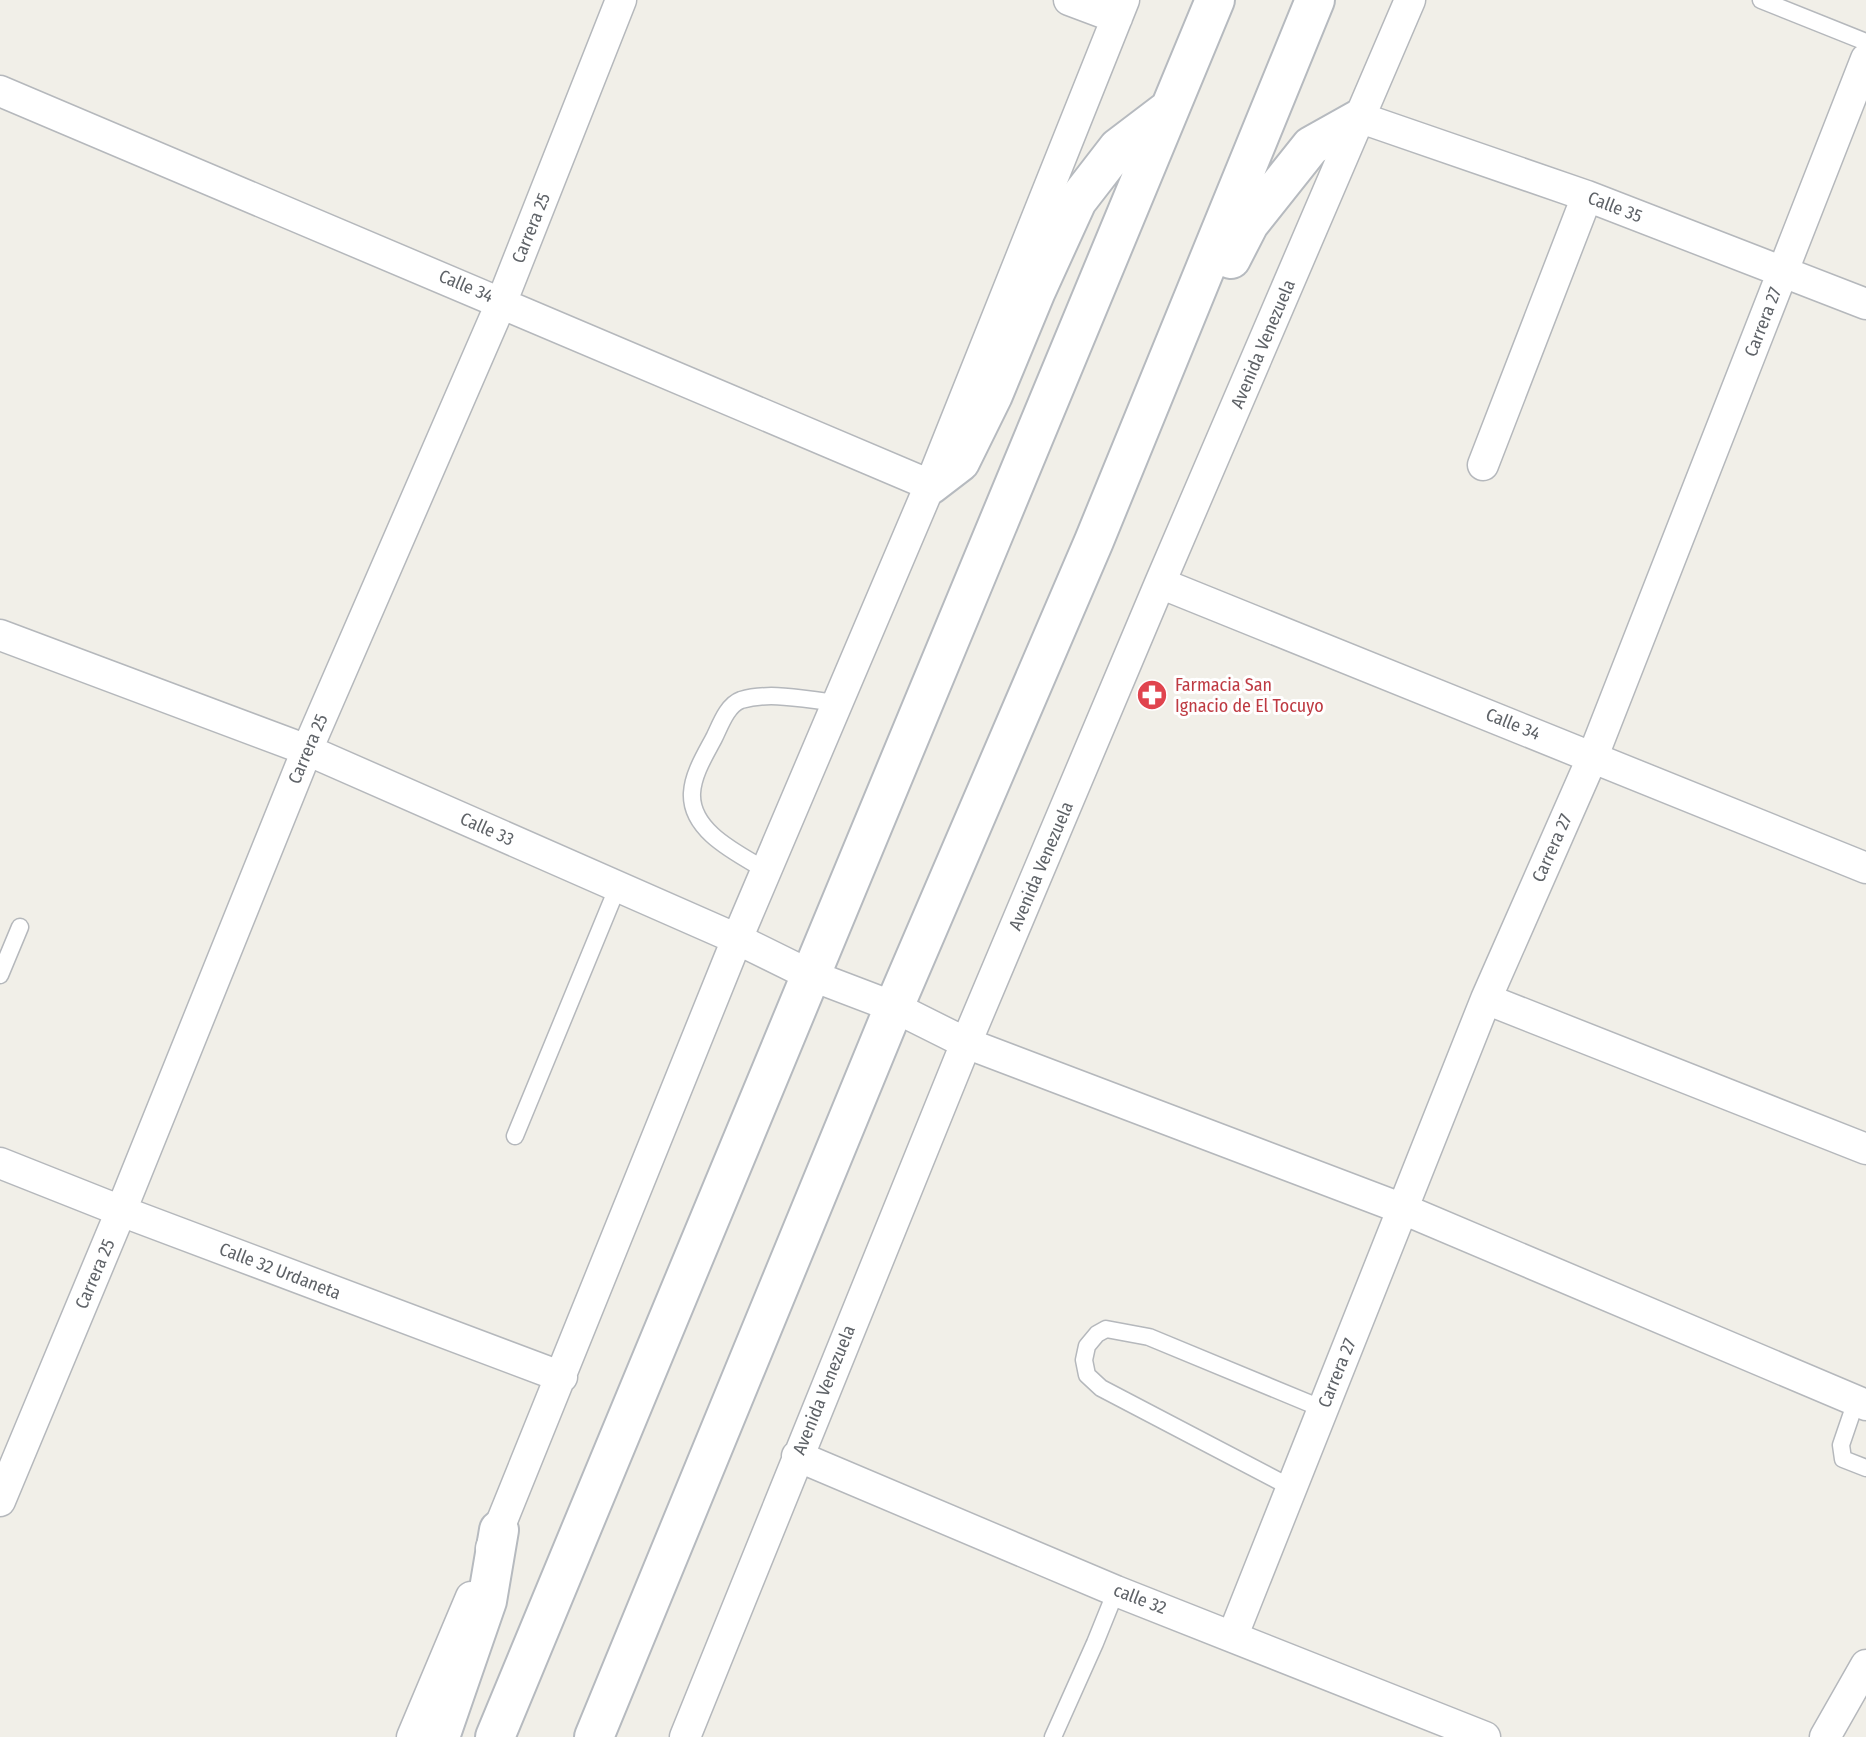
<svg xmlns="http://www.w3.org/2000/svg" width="1866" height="1737" viewBox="0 0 1866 1737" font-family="'Fira Sans Condensed',sans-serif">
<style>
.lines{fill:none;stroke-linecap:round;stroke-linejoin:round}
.lane-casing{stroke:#b5b8bc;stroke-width:19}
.street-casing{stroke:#b5b8bc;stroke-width:33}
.secondary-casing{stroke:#b6babf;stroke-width:42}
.lane{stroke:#fff;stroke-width:16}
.street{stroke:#fff;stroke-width:30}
.secondary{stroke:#fff;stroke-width:38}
.labels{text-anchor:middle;stroke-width:6;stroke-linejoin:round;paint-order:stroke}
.street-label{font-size:18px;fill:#5f6368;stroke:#fff}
.health-label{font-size:18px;fill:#be3a42;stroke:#fff;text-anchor:start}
</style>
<rect width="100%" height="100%" fill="#f1efe8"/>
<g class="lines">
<!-- lane casing -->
<g class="lane-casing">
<path id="lane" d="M1761,0l105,42
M767,871c-28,-17 -77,-39 -75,-78 1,-19 13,-38 22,-55 6,-12 13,-33 27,-38 30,-9 66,0 97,3
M0,975l20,-48
M515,1136l103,-250
M1856,1401l-15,44 2,14 23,9
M1292,1488l-191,-100 -14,-13 -3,-15 3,-14 10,-12 9,-5 43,8 174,72
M1053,1737l42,-94 21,-52"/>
</g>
<!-- street casing -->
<g class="street-casing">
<path id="street" d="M1069,0l48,18
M0,91l930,394
M1361,118l226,78 279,108
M1483,465l104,-269
M1160,583l706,285
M0,635l307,115 430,189 73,36 84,32 72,36 437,166 463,196
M1486,999l380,150
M0,1163l121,48 441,166
M797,1456l319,135 369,146
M0,1501l121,-290 186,-461 195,-449 119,-301
M491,1548l246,-609 193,-454 194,-485
M1233,1635l253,-636 107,-243 273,-697
M412,1737l59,-140
M685,1737l281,-694 194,-460 250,-583
M1825,1737l41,-72"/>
</g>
<!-- secondary casing -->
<g class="secondary-casing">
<path id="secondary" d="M1231,259l18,-35 62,-78 50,-28
M930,485l30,-23 33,-67 43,-104 41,-90 41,-53 50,-38
M440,1737l47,-136 12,-71
M495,1737l720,-1737
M594,1737l300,-730 200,-466 221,-541"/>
</g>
<!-- lane -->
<use href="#lane" class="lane"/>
<!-- street -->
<use href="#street" class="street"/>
<!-- secondary -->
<use href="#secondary" class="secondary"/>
</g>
<!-- icons -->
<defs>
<g id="pharmacy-disc" transform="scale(1.575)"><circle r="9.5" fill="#e0444e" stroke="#fff"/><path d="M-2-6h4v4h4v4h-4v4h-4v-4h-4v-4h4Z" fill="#fff"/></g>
</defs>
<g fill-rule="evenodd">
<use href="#pharmacy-disc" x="1152" y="695"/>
</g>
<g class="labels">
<!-- street labels -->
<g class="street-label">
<text transform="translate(1615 207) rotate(21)" y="6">Calle 35</text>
<text transform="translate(531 228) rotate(-68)" y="6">Carrera 25</text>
<text transform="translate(466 286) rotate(23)" y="6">Calle 34</text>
<text transform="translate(1763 322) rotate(-69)" y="6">Carrera 27</text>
<text transform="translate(1263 344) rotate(-67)" y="6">Avenida Venezuela</text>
<text transform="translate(1513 724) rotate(22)" y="6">Calle 34</text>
<text transform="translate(308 749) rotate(-67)" y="6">Carrera 25</text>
<text transform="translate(487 829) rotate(24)" y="6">Calle 33</text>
<text transform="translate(1552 848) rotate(-66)" y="6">Carrera 27</text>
<text transform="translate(1041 866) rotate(-67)" y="6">Avenida Venezuela</text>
<text transform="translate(280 1271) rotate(21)" y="6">Calle 32 Urdaneta</text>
<text transform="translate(95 1274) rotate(-67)" y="6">Carrera 25</text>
<text transform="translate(1337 1373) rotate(-68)" y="6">Carrera 27</text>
<text transform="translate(824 1390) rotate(-68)" y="6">Avenida Venezuela</text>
<text transform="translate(1140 1599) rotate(21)" y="6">calle 32</text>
</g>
<!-- health labels -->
<g class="health-label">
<text x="1175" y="691">Farmacia San<tspan x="1175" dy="21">Ignacio de El Tocuyo</tspan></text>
</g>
</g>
</svg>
